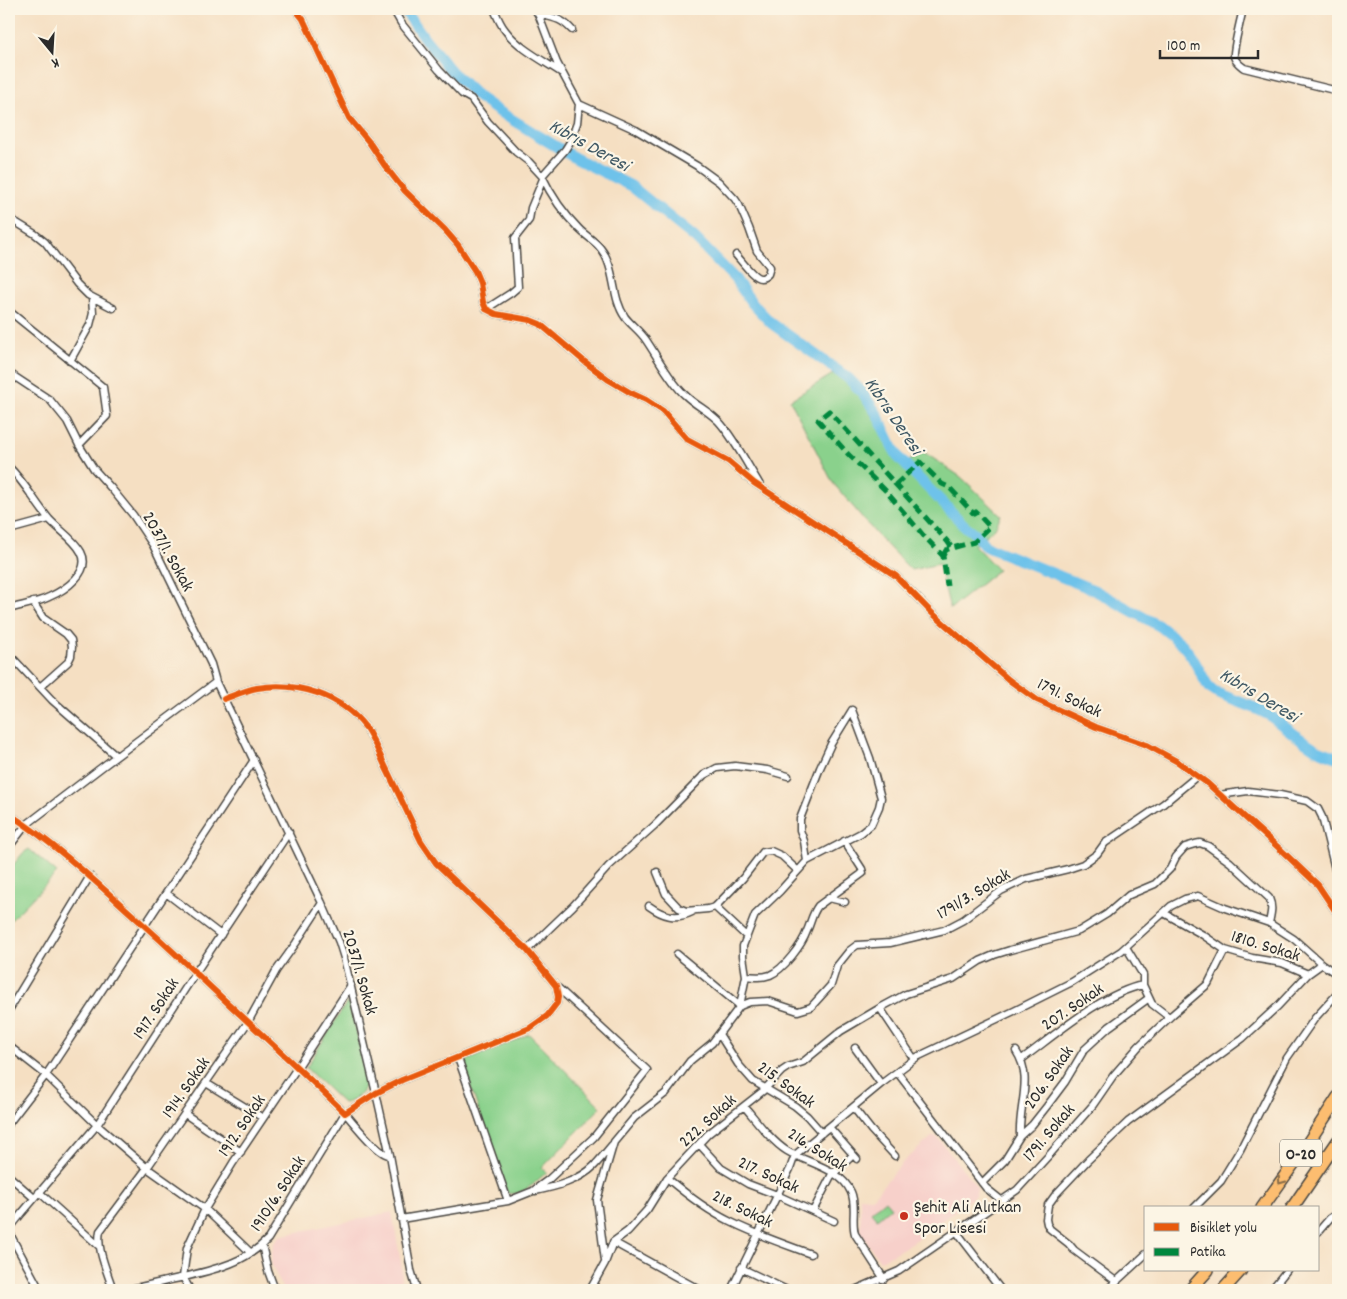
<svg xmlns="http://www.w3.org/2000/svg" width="1347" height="1299" viewBox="0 0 1347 1299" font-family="Dekko,sans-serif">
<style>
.built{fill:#f7d0ca}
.green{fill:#8ad18c;stroke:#5a7e5c}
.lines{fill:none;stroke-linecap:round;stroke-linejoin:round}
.river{stroke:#6ec2ea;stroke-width:11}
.minor-casing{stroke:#494642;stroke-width:9}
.motorway-casing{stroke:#494642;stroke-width:14}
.minor{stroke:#fff;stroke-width:6}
.motorway{stroke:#fcbd6f;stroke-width:11}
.quiet{stroke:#00873e;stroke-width:5;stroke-dasharray:10 5;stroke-linecap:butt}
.cycleway-casing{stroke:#fcf5e5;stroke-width:9}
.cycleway{stroke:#e8590c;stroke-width:6}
.oneway{stroke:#896d4a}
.poi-dot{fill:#c8321e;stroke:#fcf5e5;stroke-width:2}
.labels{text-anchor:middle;stroke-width:4.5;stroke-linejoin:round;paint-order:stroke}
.shield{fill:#fcf5e5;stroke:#6a6863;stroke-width:1}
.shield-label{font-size:16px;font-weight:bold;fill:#2b2b2b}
.street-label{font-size:18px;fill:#2b2b2b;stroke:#fcf5e5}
.poi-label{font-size:18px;fill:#2b2b2b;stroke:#fcf5e5;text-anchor:start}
.water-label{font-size:19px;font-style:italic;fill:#3f5864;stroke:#fcf5e5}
</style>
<rect width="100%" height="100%" fill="#fcf5e5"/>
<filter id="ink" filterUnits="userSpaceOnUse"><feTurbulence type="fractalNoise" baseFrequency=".02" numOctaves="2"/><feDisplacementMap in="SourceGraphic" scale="10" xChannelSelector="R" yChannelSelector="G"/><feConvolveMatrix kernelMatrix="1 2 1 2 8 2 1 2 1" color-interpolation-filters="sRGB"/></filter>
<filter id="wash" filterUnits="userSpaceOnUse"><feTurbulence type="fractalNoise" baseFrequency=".0096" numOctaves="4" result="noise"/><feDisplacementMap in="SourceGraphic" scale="20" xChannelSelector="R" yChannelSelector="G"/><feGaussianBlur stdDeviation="1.12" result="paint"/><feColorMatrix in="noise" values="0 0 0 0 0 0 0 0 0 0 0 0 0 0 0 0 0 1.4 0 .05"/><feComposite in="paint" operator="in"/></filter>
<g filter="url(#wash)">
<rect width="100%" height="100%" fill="#f5dfc2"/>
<!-- built -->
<path class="built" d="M933,1136l4,1 40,50 -1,8 -67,50 -29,16 -19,-27 -1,-37 12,1 32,-37z
M392,1212l10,57 -1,21h-118l-12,-27 2,-18 6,-9z"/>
<!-- green -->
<path class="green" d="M833,374l21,12 48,80 20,-15 39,26 40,38 -6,13 -21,17 24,25 -48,39 -11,-45 -28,6 -34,-35 -44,-52 -43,-83z
M29,849l28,24 -48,49v-52l14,-17z
M347,1002l2,2c4,15 19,68 16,80 -2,11 -12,18 -22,19l-37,-35z
M529,1034l72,73 -59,61 5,4c-11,9 -24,25 -40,21l-45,-131z
M885,1200l6,7 -14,12 -6,-7z"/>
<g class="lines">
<!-- river -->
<path class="river" d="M404,9l21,30 26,32 27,26 20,14 77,47 56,28 64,52 40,41 17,24 19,20 77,55 14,14 15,22 14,30 8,14 66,68 12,9 8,11 109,44 67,37 21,17 10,13 17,31 10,6 36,14 14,7 29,22 18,12 22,9"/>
</g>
</g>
<g filter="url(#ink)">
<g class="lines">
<!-- minor casing -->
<g class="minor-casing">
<path id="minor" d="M295,9l8,10 46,99 20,24 16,24 19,24 41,40 13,15 17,26 5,12 3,19 3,7 10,5 34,6 10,4 45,38 24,18 22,13 15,7 17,11 24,28 41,22 26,22 142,93 36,37 77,67 28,20 59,27 51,18 31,17 29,21 73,66 38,36 20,30
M393,9l8,14 38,47 23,24 9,5 17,23 15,16 13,14 13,10 13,14
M494,9c3,7 6,15 11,21 13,18 39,31 57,43
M535,9l4,7 18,47 22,41 -2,19 -7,19 -5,8 -23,26c9,19 22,38 37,53 7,7 16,12 22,20 15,19 10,48 24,68 6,8 15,14 21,23 11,16 25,43 39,55 11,11 26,17 36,29 15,18 26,40 39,61
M1243,9c-2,9 -10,40 -9,47 1,6 6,9 10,12l94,23
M543,15c14,4 19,4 29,15
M1337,91l-1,17 2,16
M579,104l57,26 61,36 22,16 16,17 4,6 10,23 8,23 13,16 -2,7c-2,2 -4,4 -7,4 -7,1 -20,-18 -25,-23
M9,218l26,16 10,8 32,42 11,11 25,13
M486,309l25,-16 7,-6 -3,-49 14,-18 2,-12 12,-29
M9,311l94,76 4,29 -28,29
M70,361l20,-36 3,-12 -1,-16
M9,373l41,27 17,21 12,24 15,24 17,19 22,27 20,30 58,119 5,18 106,221 17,39 5,16 32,135 14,62 21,115 6,20
M9,467c16,16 26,35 40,52 10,11 25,20 32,33 11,20 -16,38 -32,45 -12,6 -27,8 -40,12
M9,530l40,-11
M33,602l10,16 23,16 5,6 1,7 -1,9 -3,6 -28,25
M9,654l43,46 64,56
M1219,795l29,-4 32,4 27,6 11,8 4,8 16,64
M9,814c50,32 93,74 137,113 29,26 57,53 86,80 38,35 76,70 113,106l31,-20 26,-13 128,-52 17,-12 10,-13 1,-6 -2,-11 -29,-36 -91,-87 -15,-22c-11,-23 -22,-46 -33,-69 -7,-14 -13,-30 -22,-44 -25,-33 -69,-47 -109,-40 -11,2 -22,7 -33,11
M9,847l17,-22 76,-58 114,-85
M807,861l-3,-20 -4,-11v-11l20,-51 11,-24 21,-34
M657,872l9,22 13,14 7,3 22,-2 7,-2 28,-29 20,-26 8,-1 11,5 15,14
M166,893l55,42
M829,898l16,4
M649,906c14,10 27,14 43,6
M715,907l31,29
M1164,913l39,22 22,15 27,8 30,5 26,11
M1126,947l17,28v10l9,19 17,13
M527,950l46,-44 36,-40 46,-41 49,-50 13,-7 18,-2 32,4 21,6
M677,954l63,52
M746,976c8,1 16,2 24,-1 14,-6 32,-30 37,-44 4,-9 5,-17 11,-25l45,-33 -1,-4 -18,-28
M740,1006l10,-4 18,-1 30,10 13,-4 20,-22 6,-19 12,-15 8,-6 33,-2 54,-13 19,-10 38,-29 25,-12 42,-10 15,-5 14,-10 8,-11 58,-39 34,-28
M880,1008l34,51
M9,1010l81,-134
M719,1034l19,30 15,17 42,25 12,10 15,17
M9,1046l37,29 51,50 50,43 58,41 46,44
M855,1048l26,36
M1016,1051c18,27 2,55 4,85
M458,1058l50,143
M1022,1059c33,-24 81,-66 121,-74
M897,1072l89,116 15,12
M206,1083l57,35
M744,1106c12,14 27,35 43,45 20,12 53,17 64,41 6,13 0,29 4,42l29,45
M853,1107l18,23 24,26
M185,1114l56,38
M9,1123l37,-48 208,-315
M829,1127l28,32
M699,1144l22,24 27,16 29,11 57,26
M9,1176l25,22
M667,1178c20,17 41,33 64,44 26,13 53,22 80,32
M982,1183l23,-23 15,-24 12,-11 15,-19 18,-24 19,-32 25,-23 40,-29
M535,1191c20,-4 44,-10 59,-25 6,-6 12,-14 18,-21
M39,1192l60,54
M1194,1208l27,-27 19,-31 47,-92 28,-40 23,-25
M813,1211l18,-35 22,-21
M401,1219l107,-18 25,-10 15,-11 46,-43 53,-67 -91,-84
M956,1231l45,59
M1318,1232l12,-14 8,-5
M613,1242l87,48
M262,1245l6,26 7,19
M605,1261l-8,-61 17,-58 20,-24 32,-25 24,-32 22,-18 28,-37 6,-30 -3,-20v-10l12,-31 25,-24 27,-30 54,-28 10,-8 8,-18 2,-9 -11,-40 -18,-48
M741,1268l46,22
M1117,1282l-43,-32 -5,-6 -19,-15 -3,-5 -1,-5 2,-14 8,-11 32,-34 40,-38 115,-84 35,-32 30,-32 14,-10
M40,1290l-28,-52 -3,-9 13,-16 75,-88 99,-153 93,-140
M113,1290c-5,-17 -17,-41 -13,-59l47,-63 101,-146 28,-51 20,-28 26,-40
M127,1290c19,-4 38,-9 57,-13 33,-8 60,-14 84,-38l77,-126c9,10 33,42 45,42
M190,1290l-7,-13 4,-29 18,-39 28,-46 64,-95 54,-83
M590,1290l15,-27 8,-21 15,-11 19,-21 20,-32 41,-44 55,-43 19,-20 6,-4 15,-5 38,-31 39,-23 26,-14 47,-15 27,-18 14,-6 16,-5 69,-19 28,-17 22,-19 26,-11 15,-15 6,-12 9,-10 10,-3 5,-1 8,3 22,16 39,36c4,9 2,15 0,25
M731,1290l59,-121 5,-14 86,-71 36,-27 97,-46 58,-29 49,-31 50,-45 14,-7 13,-3 27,12 44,15 25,16 28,25 16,11
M855,1290l44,-19 118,-81 34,-37 42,-48 20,-29 26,-30 34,-32 35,-30 17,-34
M1107,1290l39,-36
M1271,1290l16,-20"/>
</g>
<!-- motorway casing -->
<g class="motorway-casing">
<path id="motorway" d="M1262,1208l42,-59 34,-52
M1292,1208l46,-67
M1190,1290l18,-20
M1223,1290l18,-20"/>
</g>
<!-- minor -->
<use href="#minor" class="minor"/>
<!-- motorway -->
<use href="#motorway" class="motorway"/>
<!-- quiet -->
<path class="quiet" d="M895,485l25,-23 22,22 7,3 25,27 2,-2 14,15 -16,15 -22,6
M943,556l3,-6 6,-2 -5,-7 -118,-130 -11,9 30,34 37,36 38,45 20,21 4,30"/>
<!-- cycleway casing -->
<g class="cycleway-casing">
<path id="cycleway" d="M295,9l8,10 46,99 20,24 16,24 19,24 41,40 13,15 17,26 5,12 3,19 3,7 10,5 34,6 10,4 45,38 24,18 22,13 15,7 17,11 24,28 41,22 26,22 142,93 36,37 77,67 28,20 59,27 51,18 31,17 29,21 73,66 38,36 20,30
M9,814c50,32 93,74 137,113 29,26 57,53 86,80 38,35 76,70 113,106l31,-20 26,-13 128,-52 17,-12 10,-13 1,-6 -2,-11 -29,-36 -91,-87 -15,-22c-11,-23 -22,-46 -33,-69 -7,-14 -13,-30 -22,-44 -25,-33 -69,-47 -109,-40 -11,2 -22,7 -33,11"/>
</g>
<!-- cycleway -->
<use href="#cycleway" class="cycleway"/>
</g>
<!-- one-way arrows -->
<defs><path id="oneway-chevron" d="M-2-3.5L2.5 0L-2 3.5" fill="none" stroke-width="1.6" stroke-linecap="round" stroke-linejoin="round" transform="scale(1.25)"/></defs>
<use class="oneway" href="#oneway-chevron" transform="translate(1281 1181) rotate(125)"/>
</g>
<!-- markers -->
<circle class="poi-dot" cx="904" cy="1216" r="5"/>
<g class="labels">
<!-- shield labels -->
<rect class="shield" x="1280" y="1139.5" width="42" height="27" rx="4"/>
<g class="shield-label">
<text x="1301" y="1159">O-20</text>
</g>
<!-- street labels -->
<g class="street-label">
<text transform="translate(169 551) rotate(61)" y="6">2037/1. Sokak</text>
<text transform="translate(1070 697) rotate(26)" y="6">1791. Sokak</text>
<text transform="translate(973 893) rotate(-31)" y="6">1791/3. Sokak</text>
<text transform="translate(1266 945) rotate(17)" y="6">1810. Sokak</text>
<text transform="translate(361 972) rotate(74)" y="6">2037/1. Sokak</text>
<text transform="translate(1072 1006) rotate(-34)" y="6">207. Sokak</text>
<text transform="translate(155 1008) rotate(-57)" y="6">1917. Sokak</text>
<text transform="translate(1048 1077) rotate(-55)" y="6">206. Sokak</text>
<text transform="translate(787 1084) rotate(36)" y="6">215. Sokak</text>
<text transform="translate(185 1087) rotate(-55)" y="6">1914. Sokak</text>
<text transform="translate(707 1120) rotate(-42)" y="6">222. Sokak</text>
<text transform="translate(241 1125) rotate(-56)" y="6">1912. Sokak</text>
<text transform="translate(1048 1132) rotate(-49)" y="6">1791. Sokak</text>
<text transform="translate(818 1149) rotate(32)" y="6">216. Sokak</text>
<text transform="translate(769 1174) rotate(25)" y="6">217. Sokak</text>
<text transform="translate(277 1193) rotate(-57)" y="6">1910/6. Sokak</text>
<text transform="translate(743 1208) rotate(26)" y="6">218. Sokak</text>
</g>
<!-- poi labels -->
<g class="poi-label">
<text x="914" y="1212">Şehit Ali Alıtkan<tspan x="914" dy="21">Spor Lisesi</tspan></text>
</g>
<!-- water labels -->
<g class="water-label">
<text transform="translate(590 144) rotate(29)" y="7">Kıbrıs Deresi</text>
<text transform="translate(895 415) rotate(56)" y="7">Kıbrıs Deresi</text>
<text transform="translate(1260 694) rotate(31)" y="7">Kıbrıs Deresi</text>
</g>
</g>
<!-- margin -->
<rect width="1347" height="1299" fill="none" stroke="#fcf5e5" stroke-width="30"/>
<!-- legend -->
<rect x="1144" y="1206" width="175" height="65" fill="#fcf5e5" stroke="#a8a49b"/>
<rect x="1154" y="1223" width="25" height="8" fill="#e8590c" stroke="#a8a49b"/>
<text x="1190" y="1232" font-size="15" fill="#2b2b2b">Bisiklet yolu</text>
<rect x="1154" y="1248" width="25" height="8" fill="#00873e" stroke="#a8a49b"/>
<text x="1190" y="1256" font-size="15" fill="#2b2b2b">Patika</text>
<!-- north arrow -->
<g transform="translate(52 52) rotate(162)" stroke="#fcf5e5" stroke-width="4" paint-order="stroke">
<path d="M0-4L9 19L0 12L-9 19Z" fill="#2b2b2b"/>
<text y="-8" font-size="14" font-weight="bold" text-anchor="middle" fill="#2b2b2b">K</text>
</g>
<!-- scale -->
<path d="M1160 50v8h98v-8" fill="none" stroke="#2b2b2b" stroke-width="2.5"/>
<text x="1167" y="50" font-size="15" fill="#2b2b2b" stroke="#fcf5e5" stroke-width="4" paint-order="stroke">100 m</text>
</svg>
